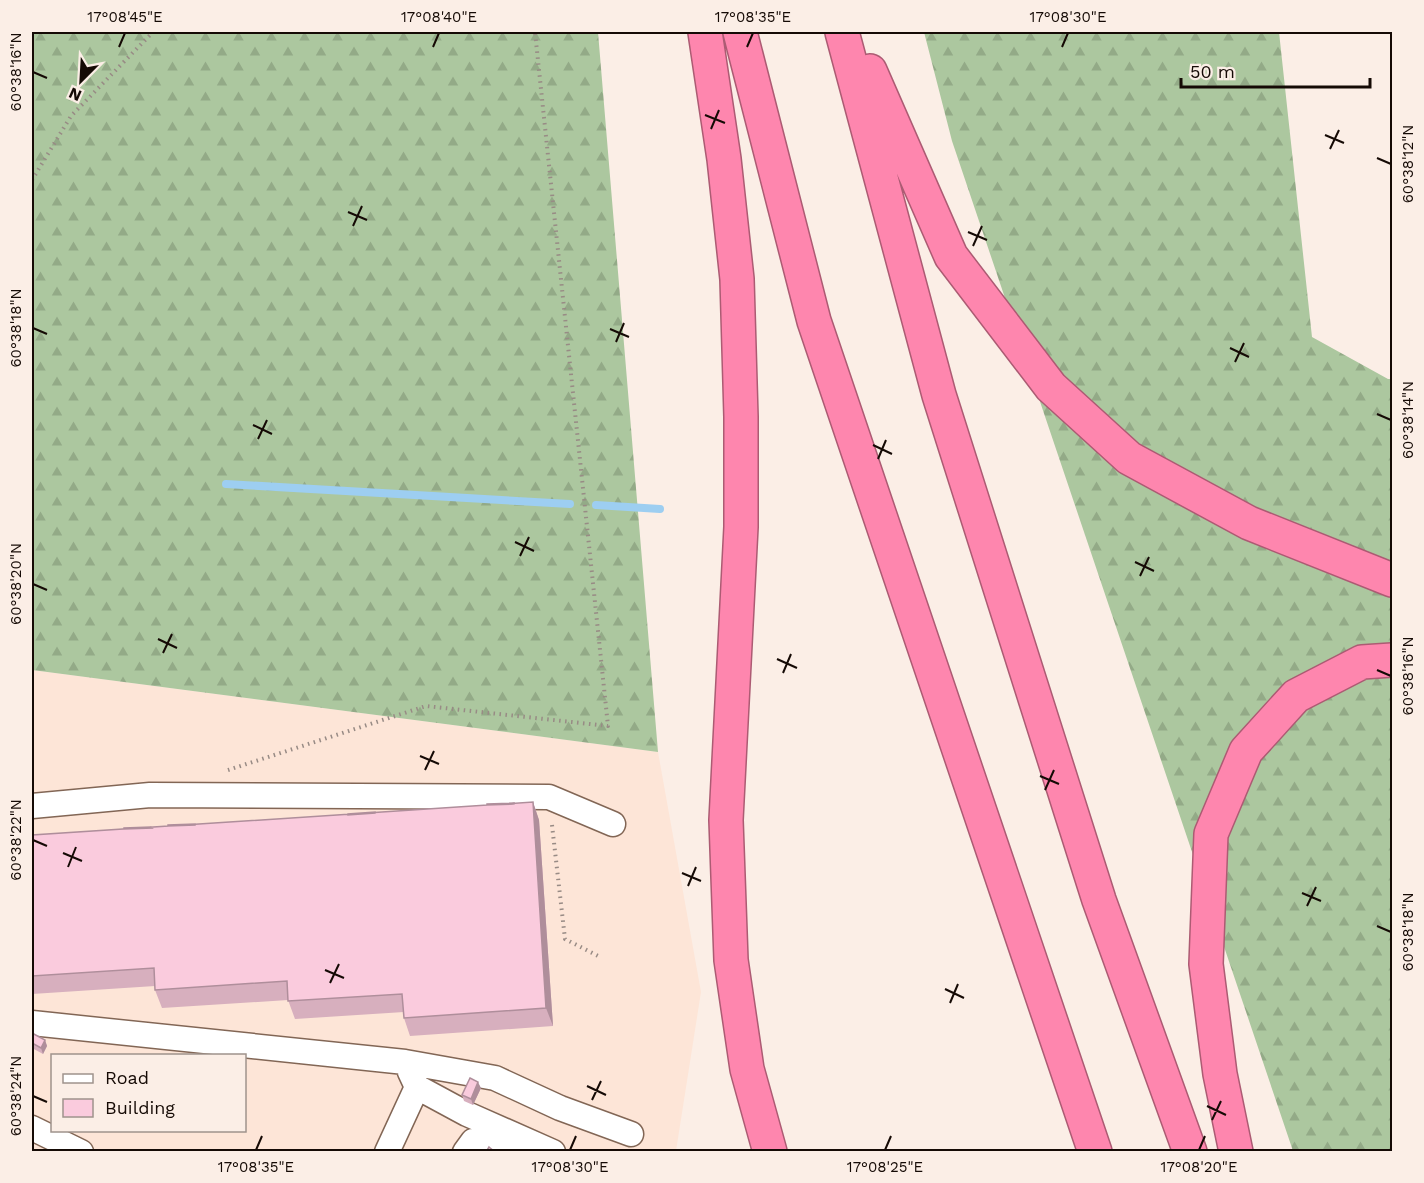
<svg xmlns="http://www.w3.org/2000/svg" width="1424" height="1183" viewBox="0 0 1424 1183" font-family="'Work Sans',sans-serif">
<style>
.built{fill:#fde5d7;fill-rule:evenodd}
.forest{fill:url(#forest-firs)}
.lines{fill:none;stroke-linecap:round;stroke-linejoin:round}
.stream{stroke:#9dcef1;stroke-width:8}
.minor-casing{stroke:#826655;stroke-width:27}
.highway-casing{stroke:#ac5b73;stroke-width:36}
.path{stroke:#988b85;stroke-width:4;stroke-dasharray:1.5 4.5;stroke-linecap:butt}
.minor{stroke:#fff;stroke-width:24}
.highway{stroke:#fe86ae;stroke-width:33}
.wall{fill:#d7afbe}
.shaded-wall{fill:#af8e9b}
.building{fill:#facbdd;stroke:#af8e9b;stroke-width:1.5}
.ticks{fill:none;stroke:#150a05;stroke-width:2}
.neatline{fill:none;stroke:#150a05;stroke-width:2}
.ticks-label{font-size:15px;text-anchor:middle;fill:#150a05}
</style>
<defs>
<pattern id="forest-firs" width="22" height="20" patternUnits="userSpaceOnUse" patternTransform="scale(1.5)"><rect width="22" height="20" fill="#acc79f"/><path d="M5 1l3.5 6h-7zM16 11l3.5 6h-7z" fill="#93aa87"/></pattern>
</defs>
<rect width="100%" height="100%" fill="#fbeee6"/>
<!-- built -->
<path class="built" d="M32,670l626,82 43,240 -25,159 -644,1zM52,1056h192v74h-192z"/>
<!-- forest -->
<path class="forest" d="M32,32h566l60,720 -626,-82z
M924,32h355l33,305 76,42h4v772h-99l-341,-1010z"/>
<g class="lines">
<!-- stream -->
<path class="stream" d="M226,484l344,20
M596,505l64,4"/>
<!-- minor casing -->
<g class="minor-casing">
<path id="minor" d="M32,806l118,-11 399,2 64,27
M32,1023l373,39 90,16 65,30 71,26
M417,1087l50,27 86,38
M32,1128l49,24
M387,1152l30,-65 -7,-15
M465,1152l8,-11 31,2 13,9"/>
</g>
<!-- highway casing -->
<g class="highway-casing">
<path id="highway" d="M705,32l19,127 13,120 4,138v110l-15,293 5,140 16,109 23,83
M740,32l74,289 281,831
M842,32l97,363 160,505 91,252
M870,71l81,185 100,131 78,71 120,65 143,57
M1236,1152l-16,-78 -14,-110 5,-130 35,-83 50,-55 66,-34 30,-2"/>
</g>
<!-- path -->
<path class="path" d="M32,180l39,-64 82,-84
M228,770l198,-64 182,20 -73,-694
M552,825l13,114 35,18"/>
<!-- minor -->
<use href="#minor" class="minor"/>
<!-- highway -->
<use href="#highway" class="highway"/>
</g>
<!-- wall -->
<path class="wall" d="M533,802l6,18 14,206 -143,10 -6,-18v-6l-109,7 -7,-19 -126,8 -7,-18v-4l-123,8v-159z
M32,1033l13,7 2,6 -4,8 -11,-6z
M481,1088l-8,17 -9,-4 -2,-6z"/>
<!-- shaded-wall -->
<path class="shaded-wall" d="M533,802l6,18 14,206 -7,-18z
M45,1040l2,6 -4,8 -2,-6z
M478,1082l3,6 -8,17 -2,-6z"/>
<!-- building -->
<path class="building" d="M533,802l13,206 -142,10 -2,-24 -114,7 -1,-20 -132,9 -1,-22 -122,8v-141z
M514,803v1l-27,1v-1z
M375,812v1l-27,2v-1z
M195,824v1l-27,1v-1z
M151,827l1,1 -28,1v-1z
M32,1033l13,7 -4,8 -9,-5z
M470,1078l8,4 -7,17 -9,-4z
M489,1147l6,5h-9z"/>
<!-- ticks -->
<path class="ticks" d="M119,47l6,-14M433,47l6,-14M747,47l6,-14M1062,47l6,-14M33,72l14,6M705,115l20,8M711,129l8,-19M1325,135l19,8M1330,149l9,-19M1377,158l14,6M348,212l19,8M353,226l9,-20M968,232l19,8M973,246l9,-20M33,328l14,6M610,329l19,8M616,342l8,-19M1230,348l19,9M1235,362l9,-19M1377,414l14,6M253,425l19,9M258,439l9,-19M873,445l19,9M878,459l8,-19M515,542l19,9M520,556l9,-19M1135,562l19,9M1140,576l9,-19M33,584l14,6M158,639l19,9M163,653l9,-19M777,659l20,9M1377,670l14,6M783,673l8,-19M420,756l19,8M425,770l9,-19M1040,776l19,8M1045,790l9,-20M33,840l14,6M63,853l19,8M68,867l8,-20M682,873l19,8M688,886l8,-19M1302,893l19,8M1307,906l9,-19M1377,926l14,6M325,970l19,8M330,983l9,-19M945,989l19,9M950,1003l8,-19M587,1086l19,9M33,1096l14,6M592,1100l9,-19M1207,1106l19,9M1212,1120l9,-19M256,1150l6,-14M570,1150l6,-14M885,1150l6,-14M1199,1150l6,-14"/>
<!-- border -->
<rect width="1424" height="1183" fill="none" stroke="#fbeee6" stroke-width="66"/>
<!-- legend -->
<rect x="51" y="1054" width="195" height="78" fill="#fbeee6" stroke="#9f938c" stroke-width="1.5"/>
<rect x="63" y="1074" width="30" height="9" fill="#ffffff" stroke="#9f938c" stroke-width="1.5"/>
<text x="105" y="1084" font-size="18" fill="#150a05">Road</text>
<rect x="63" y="1099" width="30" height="18" fill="#facbdd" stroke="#9f938c" stroke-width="1.5"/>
<text x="105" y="1114" font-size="18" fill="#150a05">Building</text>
<!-- north arrow -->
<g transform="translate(81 81) rotate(204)" stroke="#fbeee6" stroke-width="4.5" paint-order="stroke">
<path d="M0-4.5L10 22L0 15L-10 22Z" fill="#150a05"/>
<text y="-9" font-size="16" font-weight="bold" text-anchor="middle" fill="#150a05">N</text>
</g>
<!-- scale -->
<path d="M1181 78v9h189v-9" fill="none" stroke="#150a05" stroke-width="3"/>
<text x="1190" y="78" font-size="18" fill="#150a05" stroke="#fbeee6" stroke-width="4.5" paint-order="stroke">50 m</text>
<rect x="33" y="33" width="1358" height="1117" class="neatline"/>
<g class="ticks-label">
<text x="125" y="22">17°08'45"E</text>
<text x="439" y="22">17°08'40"E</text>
<text x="753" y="22">17°08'35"E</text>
<text x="1068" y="22">17°08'30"E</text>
<text transform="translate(16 72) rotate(-90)" y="5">60°38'16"N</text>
<text transform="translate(1408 164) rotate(-90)" y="5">60°38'12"N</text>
<text transform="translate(16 328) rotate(-90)" y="5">60°38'18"N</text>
<text transform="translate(1408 420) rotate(-90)" y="5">60°38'14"N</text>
<text transform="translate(16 584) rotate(-90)" y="5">60°38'20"N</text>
<text transform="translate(1408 676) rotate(-90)" y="5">60°38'16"N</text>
<text transform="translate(16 840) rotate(-90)" y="5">60°38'22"N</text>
<text transform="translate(1408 932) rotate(-90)" y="5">60°38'18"N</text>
<text transform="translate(16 1096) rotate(-90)" y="5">60°38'24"N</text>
<text x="256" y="1172">17°08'35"E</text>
<text x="570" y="1172">17°08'30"E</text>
<text x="885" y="1172">17°08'25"E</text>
<text x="1199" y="1172">17°08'20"E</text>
</g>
</svg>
